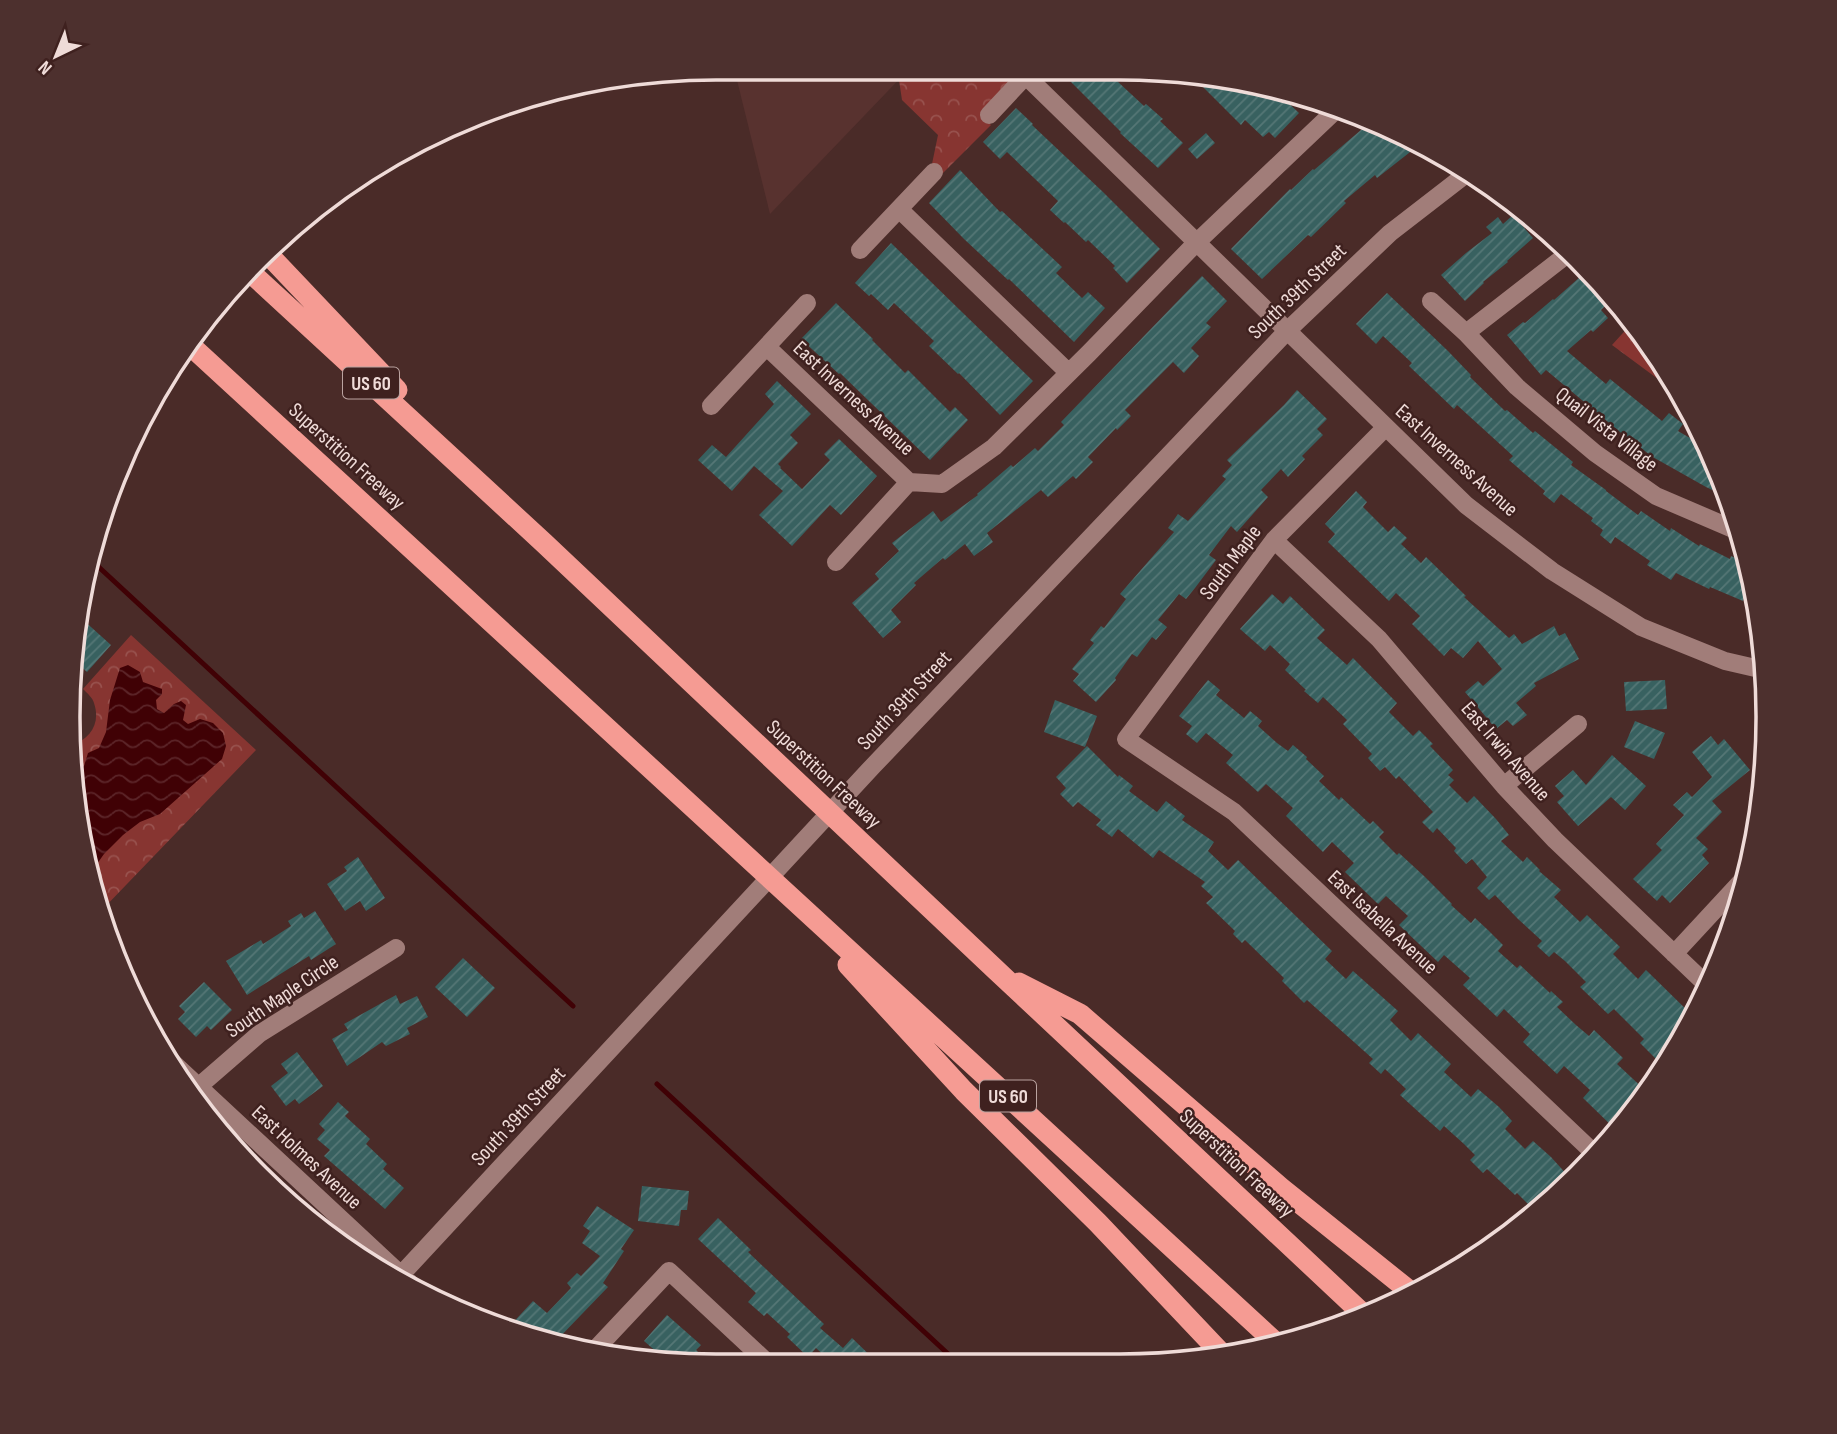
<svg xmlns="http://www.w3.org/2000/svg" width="1837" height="1434" viewBox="0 0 1837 1434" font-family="'Sofia Sans Condensed',sans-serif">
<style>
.built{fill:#58322f}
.park{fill:url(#park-crowns)}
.water{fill:url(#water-waves)}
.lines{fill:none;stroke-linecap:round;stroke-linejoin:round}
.stream{stroke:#400105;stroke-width:5}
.building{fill:url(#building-hatch)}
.minor{stroke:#a17d79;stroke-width:18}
.highway{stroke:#f59b93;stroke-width:21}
.labels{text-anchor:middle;stroke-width:5;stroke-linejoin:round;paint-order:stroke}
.shield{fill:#3f211f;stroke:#baa3a0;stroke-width:2}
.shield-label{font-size:19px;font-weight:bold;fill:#efdbd8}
.street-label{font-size:21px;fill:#efdbd8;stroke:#3f211f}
.rim{fill:none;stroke:#efdbd8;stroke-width:3.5}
</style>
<defs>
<pattern id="park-crowns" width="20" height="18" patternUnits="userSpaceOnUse" patternTransform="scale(1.75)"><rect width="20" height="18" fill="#873531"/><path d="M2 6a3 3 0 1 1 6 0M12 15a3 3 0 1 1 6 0" fill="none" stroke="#98524e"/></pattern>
<pattern id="water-waves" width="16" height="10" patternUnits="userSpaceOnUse" patternTransform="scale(1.75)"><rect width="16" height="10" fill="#400105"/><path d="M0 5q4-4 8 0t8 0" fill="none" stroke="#5c2529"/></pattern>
<pattern id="building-hatch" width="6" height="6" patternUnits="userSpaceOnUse" patternTransform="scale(1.75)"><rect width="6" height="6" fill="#386160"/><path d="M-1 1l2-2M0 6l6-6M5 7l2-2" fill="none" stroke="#557776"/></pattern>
</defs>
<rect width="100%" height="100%" fill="#4a2b28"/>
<!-- built -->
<path class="built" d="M734,68l175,1 -139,145z"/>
<!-- park -->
<path class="park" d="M909,69h115l-43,46 10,10 -49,49 -10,-10 6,-29 -36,-35 -3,-20z
M1632,323l50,69 3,7 -73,-54z
M131,635l125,115 -155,161 -11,-26 -18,-139c18,-8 29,-22 22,-43 -1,-5 -7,-10 -11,-14z"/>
<!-- water -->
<path class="water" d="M128,665l12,7 3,10 19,7v5l-6,6 1,9 7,4 10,-9 7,-3 5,4 -3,15 5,4 12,-5 13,4 10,10 3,13 -4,13 -62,55 -20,8 -17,13 -19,19 -12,17 -2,10 -14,-107 8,-8 4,-13 11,-5 7,-16 4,-32 10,-32z"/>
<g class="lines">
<!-- stream -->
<path class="stream" d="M89,558l484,448
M657,1084l303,281"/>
</g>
<!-- building -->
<path class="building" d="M1058,69h52l9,9 -2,3 27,25 2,-2 17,15 -3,2 23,22 -25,25 -38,-35 1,-1z
M1191,75l87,18 21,20 -24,25 -6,-6 -6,5 -18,-17 -4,5z
M1016,108l17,16 -1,1 71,67 57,57 -33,34 -14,-15 2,-2 -27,-26 -2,2 -21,-20 -1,1 -14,-13 8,-9 -51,-49 -7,7 -17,-17z
M1368,124l46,25 -37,29 -2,-3 -31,26 2,2 -35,34 -3,-2 -46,44 -31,-30 59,-60 1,1 22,-21 1,1z
M1206,133l9,10 -18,16 -9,-10z
M960,170l40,42 2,-1 60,56 -6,6 26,25 6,-6 17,16 -31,34 -65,-63 -1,1 -44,-41 -35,-36z
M1513,215l20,23 -26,23 1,1 -25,20 1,1 -19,18 -24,-26 25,-22 26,-20 -6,-6 12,-10 5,7z
M891,243l142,138 -33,34 -41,-42 -1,1 -29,-28 5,-5 -40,-38 -6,7 -17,-16 -2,2 -14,-13z
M1202,276l25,25 -21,22 5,4 -20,21 8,8 -15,17 -11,-11 -48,48 6,6 -14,14 -1,-2 -28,29 5,5 -17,17 -3,-3 -25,21 -7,-7 -54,43 6,9 -19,14 -9,-12 -20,16 -2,-2 -29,25 2,2 -25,25 10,12 -18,16 -31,-35 27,-24 -4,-5 24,-23 -7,-8 41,-32 8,11 37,-27 -1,-1 34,-29 2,2 22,-19 3,3 26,-26 -3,-3z
M1580,277l26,28 -5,5 7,8 -15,14 -2,-2 -24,21 39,33 4,-5 52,42 7,-8 14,11 -5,7 29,17 22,50 -23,-11 -55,-31 -18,-15 -1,1 -86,-72 -5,5 -34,-40 16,-13 2,1 28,-24 1,1z
M1387,293l61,58 23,24 -1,2 35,34 2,-1 26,23 2,-2 38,31 -2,3 35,25v1l32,24 3,-4 29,20 1,-3 28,18 1,-2 30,15 1,-3 16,7 -6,13 10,5 -8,20 -33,-14 -1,2 -33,-16 -5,7 -24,-15 3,-4 -35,-24 -4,7 -11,-9 3,-5 -12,-9 2,-3 -32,-24 -7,9 -11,-9 2,-3 -36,-31 4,-4 -56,-51 -3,4 -45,-43 3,-3 -29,-27 -7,8 -20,-20z
M836,303l37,36 -1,1 33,33 3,-3 42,42 5,-5 13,13 -38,40 -90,-87 -1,1 -38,-35z
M777,381l34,33 -21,21 8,8 -20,21 3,3 -1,1 22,21 28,-29 -6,-6 15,-15 38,37 -36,39 -11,-10 -38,41 -33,-31 24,-24 -29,-25 -22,25 -34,-31 14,-15 14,12 48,-53 -9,-10z
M1297,390l30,29 -10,10 6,6 -21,21 3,3 -17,18 -7,-8 -20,21 7,7 -31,35 -6,-6 -22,29 7,5 -21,28 -9,11 -7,-5 -21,26 9,7 -11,13 -4,-3 -15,20 -5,-3 -17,24 1,2 -20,22 -23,-21 6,-7 -7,-5 22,-26 -4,-3 11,-14 3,2 22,-29 -6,-5 54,-62 -6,-4 10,-14 10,7 38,-42 -4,-3 10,-11 -5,-5 57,-55z
M1356,491l11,11 -4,5 25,25 6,-6 13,12 -6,6 20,19 5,-6 40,39 -2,1 45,41 5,-4 8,10 32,-18 5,10 6,-3 14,26 -45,24 2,3 -20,17 11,12 -14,11 -6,-6 -11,9 -31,-37 13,-11 5,5 19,-17 -24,-28 -15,17 -12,-10 -7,8 -32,-32 8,-8 -24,-23 -7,8 -61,-59 7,-8 -10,-10z
M1272,594l11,10 7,-8 35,34 -8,8 30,27 6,-7 44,45 -8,9 24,24 6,-6 14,14 -3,2 23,24 -5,5 6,5 -5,5 18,18 7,-7 22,23 13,16 -8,6 22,21 4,-5 13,13 -1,1 22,19 -7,7 26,25 7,-7 33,32 -7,7 25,25 8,-9 48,47 -31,49 -23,-23 4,-4 -30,-30 -6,5 -28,-27 6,-5 -21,-21 -11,-9 -5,5 -12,-11 5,-5 -24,-22 -23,-24 -6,5 -12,-12 10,-11 -15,-18 -6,5 -12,-13 2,-3 -19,-20 -4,5 -11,-11 11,-10 -34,-36 -3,3 -11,-12 -5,4 -12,-13 4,-4 -29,-30 4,-4 -24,-23 -5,6 -14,-12 2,-1 -21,-20 5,-6 -20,-19 -5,6 -25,-22z
M81,618l30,27 -24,27 -11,-10z
M1208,680l12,10 -4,5 28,23 6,-7 12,10 -4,5 19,17 11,8 5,-6 14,12 -1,2 18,17 -5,5 20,19 2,-3 29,27 3,-3 11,11 -5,5 18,18 2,-2 25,23 28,28 -1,1 20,18 4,-5 13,12 15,15 -5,6 19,17 3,-3 30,28 1,-2 12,11 -6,5 19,18 13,11 5,-6 29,28 -6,6 30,28 -12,20 -11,11 -1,-1 -7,8 -33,-32 7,-8 -12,-11 -14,-13 -7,8 -34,-32 7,-8 -26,-25 -7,8 -34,-32 7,-7 -26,-23 -6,7 -39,-37 9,-9 -22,-20 -8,8 -33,-32 9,-9 -22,-21 -9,10 -37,-36 7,-8 -27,-24 -8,8 -32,-29 7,-8 -27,-22 -9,10 -11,-9 6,-8 -13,-10z
M1665,680l2,29 -41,2 -2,-29z
M1055,700l42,16 -12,31 -41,-15z
M1757,720h9l1,39 -1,8 -12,-1z
M1635,721l30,12 -11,26 -30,-12z
M1711,736l7,9 6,-6 26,31 -38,31 10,11 -26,26 12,11 -6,6 7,8 -39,40 -8,-8 -5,6 -24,-22 29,-29 -6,-6 28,-29 -11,-10 14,-13 5,5 20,-20 -20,-25z
M1087,746l31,31 1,-2 14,11 -4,5 28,21 9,-11 19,15 -3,4 32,22 -6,9 20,19 10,-10 94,91 -7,8 21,20 7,-8 45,40 -8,9 21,21 7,-8 33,31 -7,8 27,25 7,-8 21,18 13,14 -7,8 20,20 8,-8 18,16 19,21 -7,7 2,2 -17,17 -11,9 -20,-20 -2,2 -28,-26 -4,4 -13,-13 5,-5 -11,-11 -20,-18 -4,5 -17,-15 -23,-21 6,-6 -21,-20 -4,5 -12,-11 4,-4 -66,-59 -3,3 -22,-22 2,-3 -39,-38 -3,3 -9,-9 2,-3 -29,-28 7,-6 -12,-11 4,-4 -46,-32 -6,8 -35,-29 -6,8 -16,-12 5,-5 -23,-18 -5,5 -13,-13 6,-6 -10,-11z
M1612,755l34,31 -21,24 -14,-13 -33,29 -21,-24 7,-6 -9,-10 18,-16 13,15z
M358,857l27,41 -19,13 -6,-10 -15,10 -18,-27 20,-13 -3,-4z
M315,911l21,33 -25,16 -2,-4 -62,39 -21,-34 35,-21 2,4 28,-18 -3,-5 13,-8 3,5z
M463,958l32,30 -28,29 -32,-30z
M204,982l28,28 -21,20 -4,-4 -11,11 -18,-18 7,-7 -6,-6z
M396,995l4,9 17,-8 11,21 -21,11 3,6 -24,12 -4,-4 -35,24 -15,-27 16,-9 -4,-6z
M297,1052l26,34 -24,18 -4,-5 -9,7 -15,-20 17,-13 -7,-9z
M338,1102l11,10 -4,4 25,23 -4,5 21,20 -4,5 21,19 -19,21 -61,-53 6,-6 -13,-11 8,-9 -6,-6z
M642,1186l47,5 -2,19h-6l-2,16 -41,-5z
M597,1206l37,24 -13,19 3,2 -21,32 5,4 -53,55 -47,-14 25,-27 14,12 24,-25 -4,-5 10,-10 4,3 19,-20 -18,-13 8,-12 -7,-5z
M718,1218l33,32 -3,2 76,72 -4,4 23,20 9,-10 28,27h-46l-18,-17 -8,9 -21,-20 3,-3 -23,-21 -3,3 -16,-14 8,-9 -58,-54z
M667,1315l34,30 -5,5 16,15 -45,-4 -23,-20z"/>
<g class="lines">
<!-- minor -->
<path class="minor" d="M1026,76l440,429 86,66 89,56 84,34 39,9
M989,115l43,-46
M899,209l170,164
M860,250l74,-78
M1431,301l35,32 51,54 78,66 61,43 84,36
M1466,333l103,-80
M767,347l142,135 33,2 52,-37 95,-94 107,-110 142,-135
M711,406l96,-103
M1386,427l-112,113 -148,199 108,73 361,342
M1274,540l105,99 125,147 51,54 153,146
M836,562l73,-80
M68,719l2,2 -1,1
M1504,786l74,-62
M1674,954l75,-81
M170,1060l244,227
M198,1087l61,-53 137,-86
M398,1278l475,-512 415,-436 102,-97 75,-58
M592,1353l77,-82 102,95"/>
<!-- highway -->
<path class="highway" d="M266,252l131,138
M249,271l295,272 452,427 368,345
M191,346l1084,996
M848,965l116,126 134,132 123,130
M1019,983l61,31 201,174 131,105"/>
</g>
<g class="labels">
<!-- shield labels -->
<g class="shield">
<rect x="343" y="367.5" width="56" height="31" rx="5"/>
<rect x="980" y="1080.5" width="56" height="31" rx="5"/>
</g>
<g class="shield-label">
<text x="371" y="390">US 60</text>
<text x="1008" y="1103">US 60</text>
</g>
<!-- street labels -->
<g class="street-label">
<text transform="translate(1297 291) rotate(-44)" y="7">South 39th Street</text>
<text transform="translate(854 398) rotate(43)" y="7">East Inverness Avenue</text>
<text transform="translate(1607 429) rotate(38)" y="7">Quail Vista Village</text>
<text transform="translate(347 456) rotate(42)" y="7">Superstition Freeway</text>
<text transform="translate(1457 460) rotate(42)" y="7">East Inverness Avenue</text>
<text transform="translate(1230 562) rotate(-53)" y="7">South Maple</text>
<text transform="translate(904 700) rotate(-47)" y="7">South 39th Street</text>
<text transform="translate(1506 751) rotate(49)" y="7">East Irwin Avenue</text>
<text transform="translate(824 774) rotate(43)" y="7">Superstition Freeway</text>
<text transform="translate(1383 922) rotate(43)" y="7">East Isabella Avenue</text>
<text transform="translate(282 996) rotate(-34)" y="7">South Maple Circle</text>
<text transform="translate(518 1116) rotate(-47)" y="7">South 39th Street</text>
<text transform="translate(307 1157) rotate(43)" y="7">East Holmes Avenue</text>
<text transform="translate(1237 1163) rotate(43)" y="7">Superstition Freeway</text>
</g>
</g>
<!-- crop -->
<path d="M0 0H1837V1434H0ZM716 80H1120A636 636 0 0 1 1756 716V718A636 636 0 0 1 1120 1354H716A636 636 0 0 1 80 718V716A636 636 0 0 1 716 80Z" fill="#4d302e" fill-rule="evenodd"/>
<path class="rim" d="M716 80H1120A636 636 0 0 1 1756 716V718A636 636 0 0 1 1120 1354H716A636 636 0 0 1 80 718V716A636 636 0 0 1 716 80Z"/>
<!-- north arrow -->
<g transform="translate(56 56) rotate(223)" stroke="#3f211f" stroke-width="5" paint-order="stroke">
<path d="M0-5L12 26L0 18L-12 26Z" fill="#efdbd8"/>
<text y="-10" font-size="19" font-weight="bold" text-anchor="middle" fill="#efdbd8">N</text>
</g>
</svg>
